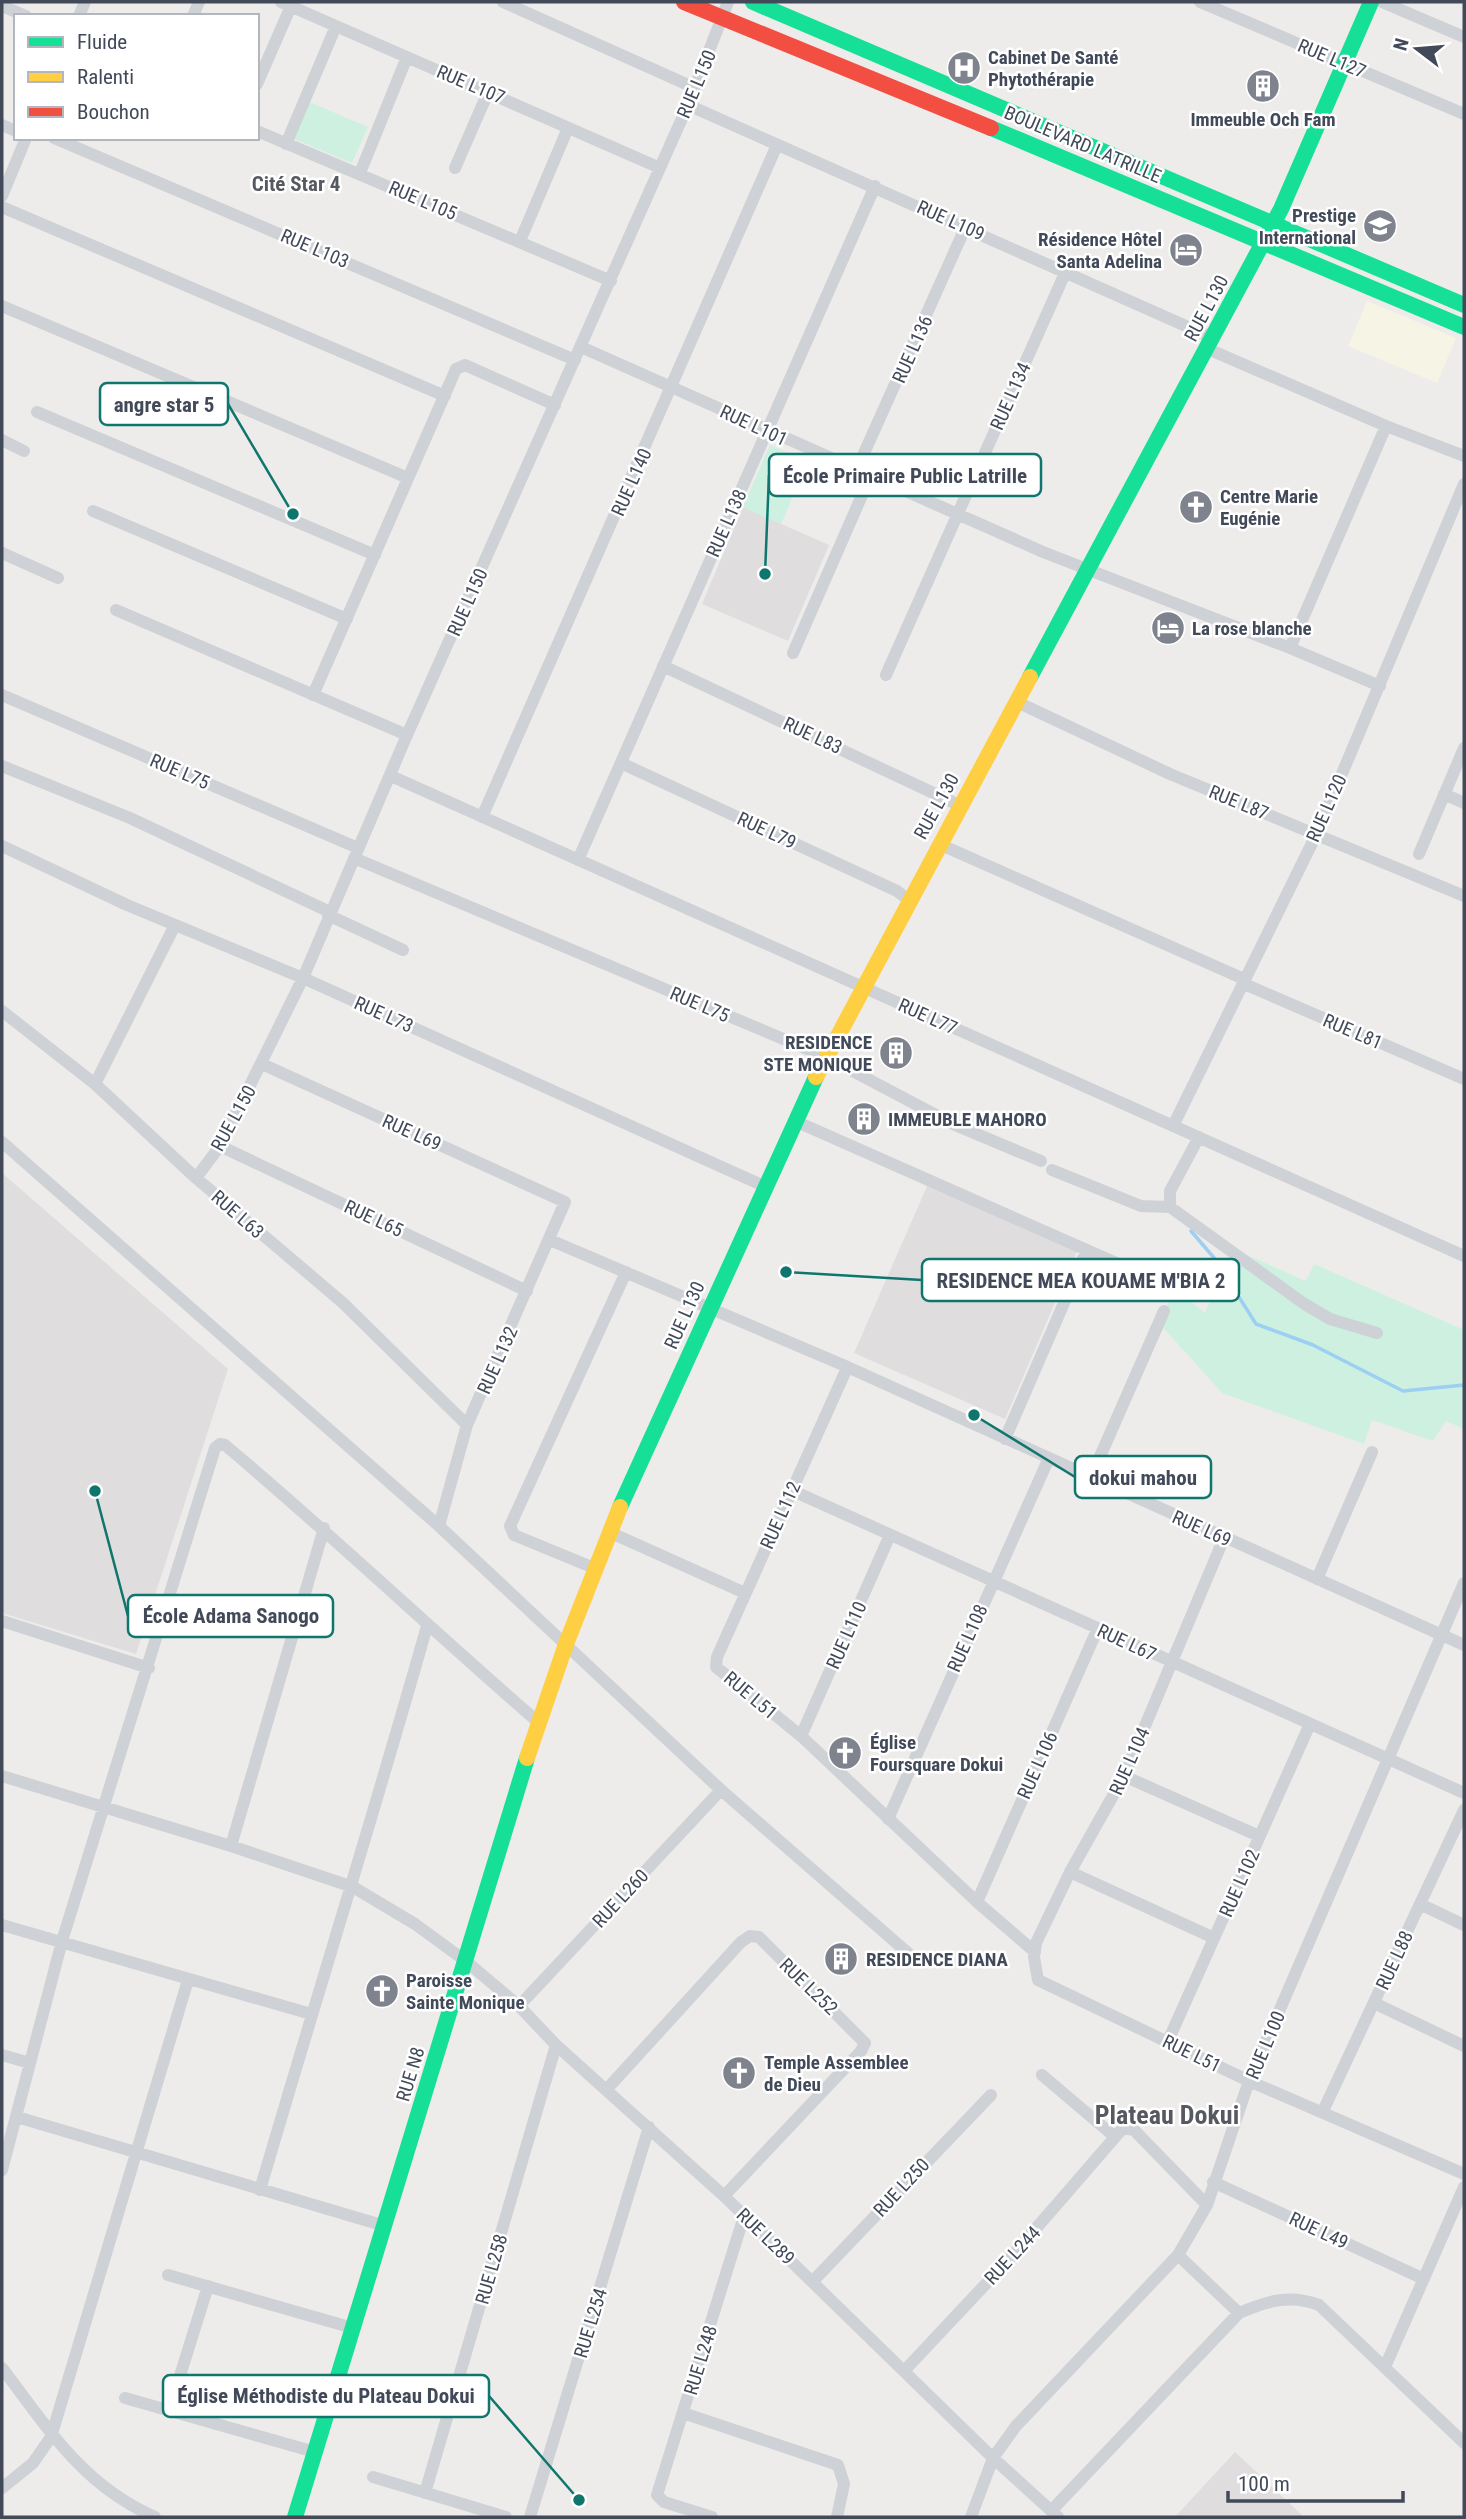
<svg xmlns="http://www.w3.org/2000/svg" width="1466" height="2519" viewBox="0 0 1466 2519" font-family="'Roboto Condensed',sans-serif">
<style>
.commercial{fill:#f6f4e4}
.education{fill:#dfddde}
.green{fill:#cdf0e1}
.lines{fill:none;stroke-linecap:round;stroke-linejoin:round}
.stream{stroke:#9ccff2;stroke-width:3.5}
.street{stroke:#ced1d5;stroke-width:12}
.fast{stroke:#16e098;stroke-width:16}
.slow{stroke:#ffcf43;stroke-width:16}
.jam{stroke:#f24e42;stroke-width:16}
.labels{text-anchor:middle;stroke-width:5;stroke-linejoin:round;paint-order:stroke}
.poi-label{font-size:19px;font-weight:bold;fill:#424a5a;stroke:#fff;text-anchor:start}
.street-label{font-size:19px;fill:#424a5a;stroke:#fff}
.neighbourhood-label{font-size:21px;font-weight:bold;fill:#575961;stroke:#fff}
.district-label{font-size:26px;font-weight:bold;fill:#575961;stroke:#fff}
.leader{fill:none;stroke:#0f766e;stroke-width:2.5}
.callout-dot{fill:#0f766e;stroke:#fff;stroke-width:2.5}
.callout{fill:#fff;stroke:#0f766e;stroke-width:2.5}
.callout-label{font-size:21px;text-anchor:middle;font-weight:bold;fill:#424a5a}
</style>
<rect width="100%" height="100%" fill="#edeceb"/>
<!-- commercial -->
<path class="commercial" d="M1367,301l89,37 -19,45 -89,-37z"/>
<!-- education -->
<path class="education" d="M743,507l86,38 -41,96 -86,-37z
M2,1173l226,196 -92,285 -134,-41z
M928,1184l150,65 -73,170 -151,-66z
M1235,2452l69,65h-129z"/>
<!-- green -->
<path class="green" d="M307,101l61,26 -16,36 -60,-25z
M770,445l38,17 -27,62 -38,-17z
M1233,1249l73,32 8,-17 150,66v99l-18,-8 -13,20 -61,-21 -8,24 -142,-51 -63,-70 16,-34 30,24z"/>
<g class="lines">
<!-- stream -->
<path class="stream" d="M1191,1231l24,28 41,65 57,21 90,46 61,-6"/>
<!-- street -->
<path class="street" d="M281,2l379,166
M503,2l192,86
M1200,2l264,112
M1382,2l82,35
M2,6l24,10
M79,16l6,-14
M193,16l6,-14
M257,84l34,-78
M688,105l525,233
M2,125l14,6
M257,131l354,150
M54,138l521,222
M286,144l50,-118
M455,168l34,-78
M360,173l47,-116
M2,196l24,-58
M2,207l443,189
M520,241l48,-113
M2,306l406,172
M581,347l462,205 247,96
M1208,349l178,77 78,30
M37,412l338,143
M2,440l22,11
M856,471l110,-245
M93,511l254,108
M2,553l56,25
M116,610l291,125
M793,653l77,-176
M663,666l298,140
M886,675l180,-404
M1380,686l-90,-38 96,-222
M2,695l356,153
M313,695l143,-326 9,-4 90,40
M1017,702l153,72 294,122
M621,763l276,128 13,10
M2,766l128,52 200,94
M391,776l1073,480
M1444,794l20,9
M482,817l295,-672
M939,844l305,135
M2,846l125,59 176,73 461,208
M1419,854l45,-106
M354,858l472,199 129,68 86,36
M578,860l297,-674
M328,915l75,35
M1242,983l222,96
M2,1011l93,73 101,94 147,125 124,122
M262,1064l303,138 -98,223 -28,101
M95,1084l80,-159
M795,1121l328,145 38,22
M1173,1126l144,-293 147,-349
M1199,1137l-29,54v16l133,96 27,16 47,14
M2,1142l437,384 282,264 195,170
M220,1146l307,145
M1052,1170l89,36 29,1
M196,1178l24,-32 83,-168 104,-243 281,-630 40,-103
M550,1240l293,125 621,280
M847,1368l-130,289 -1,10 85,69 176,166 58,50
M1005,1439l82,-189
M1091,1477l73,-166
M791,1490l673,303
M609,1532l136,61
M1224,1538l-100,238 -54,96 -34,71 -2,14 4,23 211,101 215,93
M594,1568l-80,-33 -4,-9 116,-254
M1317,1579l55,-127
M2,1621l147,47
M801,1736l89,-201
M2,1776l229,70 122,41 62,37 52,38 52,44 37,39 168,151 269,262 65,59
M1124,1776l135,60
M888,1819l161,-361
M231,1846l93,-318
M1070,1872l144,66
M977,1902l121,-274
M1420,1904l44,21
M2,1925l309,89
M1374,2003l90,43
M519,2006l202,-216
M1168,2041l142,-317
M2,2055l28,8
M1042,2075l73,62
M607,2089l134,-147 9,-6 9,1 106,106 -4,8 -137,145
M1323,2111l141,-301
M17,2117l368,109
M2,2170l60,-229 153,-493 5,-4 5,1c107,90 208,186 313,277
M1213,2182l211,97
M260,2190c55,-188 114,-376 167,-564
M1178,2255l61,58
M168,2275l185,53
M813,2281l178,-186
M1385,2367l79,-180
M2,2368c46,60 80,117 153,149
M905,2370l108,-115 110,-127 11,2 73,75
M125,2398l190,54
M169,2411l39,-125
M683,2413l155,52 6,19 -7,33
M373,2477l133,40
M2,2488l31,-25 18,-26 137,-457
M425,2493l131,-448
M1051,2511l188,-198c28,-12 50,-19 80,-8l145,138
M530,2517l119,-390
M712,2517l-48,-15 -7,-7 87,-279
M971,2517l22,-59 23,-32 162,-171 29,-50 42,-124 215,-498"/>
<!-- fast -->
<path class="fast" d="M753,2l711,303
M991,128l473,199
M1030,677l251,-468 90,-207
M620,1507l196,-430
M295,2517l232,-759"/>
<!-- slow -->
<path class="slow" d="M816,1077l214,-400
M527,1758l39,-114 54,-137"/>
<!-- jam -->
<path class="jam" d="M684,2l307,126"/>
</g>
<!-- icons -->
<defs>
<g id="hospital-disc" transform="scale(1.75)"><circle r="9.5" fill="#7e838d" stroke="#fff"/><path d="M-5-5h3v3.5h4V-5h3V5h-3V1.5h-4V5h-3Z" fill="#fff"/></g>
<g id="building-disc" transform="scale(1.75)"><circle r="9.5" fill="#7e838d" stroke="#fff"/><path d="M-4-6H4V6H1V3H-1V6H-4ZM-2.5-4.3h1.7v1.8h-1.7ZM.8-4.3h1.7v1.8H.8ZM-2.5-1h1.7V.8h-1.7ZM.8-1h1.7V.8H.8Z" fill="#fff"/></g>
<g id="university-disc" transform="scale(1.75)"><circle r="9.5" fill="#7e838d" stroke="#fff"/><path d="M0-5L7-2L0 1L-7-2ZM-4 1L0 2.5L4 1V4Q0 6-4 4Z" fill="#fff"/></g>
<g id="hotel-disc" transform="scale(1.75)"><circle r="9.5" fill="#7e838d" stroke="#fff"/><path d="M-6-4.5h1.5V1H6V5H4.5V3h-9V5H-6ZM-4 0a1.8 1.8 0 1 1 3.6 0ZM.5 0V-2.5h3Q6-2.5 6 0Z" fill="#fff"/></g>
<g id="church-disc" transform="scale(1.75)"><circle r="9.5" fill="#7e838d" stroke="#fff"/><path d="M-1.2-6h2.4v3.5h3.3v2.4h-3.3V6h-2.4V-.1h-3.3v-2.4h3.3Z" fill="#fff"/></g>
</defs>
<g fill-rule="evenodd">
<use href="#hospital-disc" x="964" y="68"/>
<use href="#building-disc" x="1263" y="86"/>
<use href="#university-disc" x="1380" y="226"/>
<use href="#hotel-disc" x="1186" y="250"/>
<use href="#church-disc" x="1196" y="507"/>
<use href="#hotel-disc" x="1168" y="628"/>
<use href="#building-disc" x="896" y="1053"/>
<use href="#building-disc" x="864" y="1119"/>
<use href="#church-disc" x="845" y="1753"/>
<use href="#building-disc" x="841" y="1959"/>
<use href="#church-disc" x="382" y="1991"/>
<use href="#church-disc" x="739" y="2073"/>
</g>
<g class="labels">
<!-- poi labels -->
<g class="poi-label">
<text x="988" y="64">Cabinet De Santé<tspan x="988" dy="22">Phytothérapie</tspan></text>
<text x="1263" y="126" text-anchor="middle">Immeuble Och Fam</text>
<text x="1356" y="222" text-anchor="end">Prestige<tspan x="1356" dy="22">International</tspan></text>
<text x="1162" y="246" text-anchor="end">Résidence Hôtel<tspan x="1162" dy="22">Santa Adelina</tspan></text>
<text x="1220" y="503">Centre Marie<tspan x="1220" dy="22">Eugénie</tspan></text>
<text x="1192" y="635">La rose blanche</text>
<text x="872" y="1049" text-anchor="end">RESIDENCE<tspan x="872" dy="22">STE MONIQUE</tspan></text>
<text x="888" y="1126">IMMEUBLE MAHORO</text>
<text x="870" y="1749">Église<tspan x="870" dy="22">Foursquare Dokui</tspan></text>
<text x="866" y="1966">RESIDENCE DIANA</text>
<text x="406" y="1987">Paroisse<tspan x="406" dy="22">Sainte Monique</tspan></text>
<text x="764" y="2069">Temple Assemblee<tspan x="764" dy="22">de Dieu</tspan></text>
</g>
<!-- street labels -->
<g class="street-label">
<text transform="translate(1332 58) rotate(23)" y="7">RUE L127</text>
<text transform="translate(471 84) rotate(23)" y="7">RUE L107</text>
<text transform="translate(696 84) rotate(-67)" y="7">RUE L150</text>
<text transform="translate(1083 144) rotate(23)" y="7">BOULEVARD LATRILLE</text>
<text transform="translate(423 200) rotate(23)" y="7">RUE L105</text>
<text transform="translate(951 220) rotate(24)" y="7">RUE L109</text>
<text transform="translate(315 248) rotate(23)" y="7">RUE L103</text>
<text transform="translate(1206 308) rotate(-62)" y="7">RUE L130</text>
<text transform="translate(912 349) rotate(-66)" y="7">RUE L136</text>
<text transform="translate(1010 396) rotate(-66)" y="7">RUE L134</text>
<text transform="translate(754 425) rotate(25)" y="7">RUE L101</text>
<text transform="translate(631 482) rotate(-66)" y="7">RUE L140</text>
<text transform="translate(726 523) rotate(-66)" y="7">RUE L138</text>
<text transform="translate(467 602) rotate(-66)" y="7">RUE L150</text>
<text transform="translate(813 735) rotate(25)" y="7">RUE L83</text>
<text transform="translate(180 771) rotate(23)" y="7">RUE L75</text>
<text transform="translate(1239 802) rotate(22)" y="7">RUE L87</text>
<text transform="translate(936 806) rotate(-61)" y="7">RUE L130</text>
<text transform="translate(1326 808) rotate(-66)" y="7">RUE L120</text>
<text transform="translate(767 830) rotate(25)" y="7">RUE L79</text>
<text transform="translate(700 1004) rotate(23)" y="7">RUE L75</text>
<text transform="translate(384 1014) rotate(24)" y="7">RUE L73</text>
<text transform="translate(928 1016) rotate(24)" y="7">RUE L77</text>
<text transform="translate(1353 1031) rotate(23)" y="7">RUE L81</text>
<text transform="translate(233 1118) rotate(-61)" y="7">RUE L150</text>
<text transform="translate(412 1132) rotate(24)" y="7">RUE L69</text>
<text transform="translate(238 1214) rotate(41)" y="7">RUE L63</text>
<text transform="translate(374 1218) rotate(25)" y="7">RUE L65</text>
<text transform="translate(684 1315) rotate(-66)" y="7">RUE L130</text>
<text transform="translate(497 1360) rotate(-66)" y="7">RUE L132</text>
<text transform="translate(780 1515) rotate(-66)" y="7">RUE L112</text>
<text transform="translate(1202 1528) rotate(24)" y="7">RUE L69</text>
<text transform="translate(846 1635) rotate(-66)" y="7">RUE L110</text>
<text transform="translate(967 1638) rotate(-66)" y="7">RUE L108</text>
<text transform="translate(1127 1642) rotate(25)" y="7">RUE L67</text>
<text transform="translate(751 1695) rotate(40)" y="7">RUE L51</text>
<text transform="translate(1129 1761) rotate(-66)" y="7">RUE L104</text>
<text transform="translate(1037 1765) rotate(-66)" y="7">RUE L106</text>
<text transform="translate(1239 1883) rotate(-66)" y="7">RUE L102</text>
<text transform="translate(620 1898) rotate(-47)" y="7">RUE L260</text>
<text transform="translate(1394 1960) rotate(-65)" y="7">RUE L88</text>
<text transform="translate(809 1986) rotate(44)" y="7">RUE L252</text>
<text transform="translate(1265 2045) rotate(-67)" y="7">RUE L100</text>
<text transform="translate(1192 2053) rotate(26)" y="7">RUE L51</text>
<text transform="translate(410 2074) rotate(-73)" y="7">RUE N8</text>
<text transform="translate(901 2187) rotate(-47)" y="7">RUE L250</text>
<text transform="translate(1319 2230) rotate(25)" y="7">RUE L49</text>
<text transform="translate(766 2236) rotate(44)" y="7">RUE L289</text>
<text transform="translate(1012 2255) rotate(-47)" y="7">RUE L244</text>
<text transform="translate(491 2269) rotate(-74)" y="7">RUE L258</text>
<text transform="translate(590 2323) rotate(-73)" y="7">RUE L254</text>
<text transform="translate(700 2360) rotate(-73)" y="7">RUE L248</text>
</g>
<!-- neighbourhood labels -->
<g class="neighbourhood-label">
<text x="296" y="191">Cité Star 4</text>
</g>
<!-- district labels -->
<g class="district-label">
<text x="1167" y="2124">Plateau Dokui</text>
</g>
</g>
<!-- callouts -->
<path class="leader" d="M293 514L228 404M765 574L769 475M786 1272L922 1280M974 1415L1075 1477M95 1491L128 1616M579 2500L489 2396"/>
<g class="callout-dot">
<circle cx="293" cy="514" r="7"/>
<circle cx="765" cy="574" r="7"/>
<circle cx="786" cy="1272" r="7"/>
<circle cx="974" cy="1415" r="7"/>
<circle cx="95" cy="1491" r="7"/>
<circle cx="579" cy="2500" r="7"/>
</g>
<g class="callout">
<rect x="100" y="383" width="128" height="42" rx="7"/>
<rect x="769" y="454" width="272" height="42" rx="7"/>
<rect x="922" y="1259" width="317" height="42" rx="7"/>
<rect x="1075" y="1456" width="136" height="42" rx="7"/>
<rect x="128" y="1595" width="205" height="42" rx="7"/>
<rect x="163" y="2375" width="326" height="42" rx="7"/>
</g>
<g class="callout-label">
<text x="164" y="412">angre star 5</text>
<text x="905" y="483">École Primaire Public Latrille</text>
<text x="1081" y="1288">RESIDENCE MEA KOUAME M'BIA 2</text>
<text x="1143" y="1485">dokui mahou</text>
<text x="231" y="1623">École Adama Sanogo</text>
<text x="326" y="2403">Église Méthodiste du Plateau Dokui</text>
</g>
<!-- border -->
<rect width="1466" height="2519" fill="none" stroke="#424a5a" stroke-width="7"/>
<!-- legend -->
<rect x="14" y="14" width="245" height="126" fill="#ffffff" stroke="#b3b7bd" stroke-width="2"/>
<rect x="28" y="37" width="35" height="10" fill="#16e098" stroke="#b3b7bd" stroke-width="2"/>
<text x="77" y="49" font-size="21" fill="#424a5a">Fluide</text>
<rect x="28" y="72" width="35" height="10" fill="#ffcf43" stroke="#b3b7bd" stroke-width="2"/>
<text x="77" y="84" font-size="21" fill="#424a5a">Ralenti</text>
<rect x="28" y="107" width="35" height="10" fill="#f24e42" stroke="#b3b7bd" stroke-width="2"/>
<text x="77" y="119" font-size="21" fill="#424a5a">Bouchon</text>
<!-- north arrow -->
<g transform="translate(1417 49) rotate(286)" stroke="#ffffff" stroke-width="5" paint-order="stroke">
<path d="M0-5L12 26L0 18L-12 26Z" fill="#424a5a"/>
<text y="-10" font-size="19" font-weight="bold" text-anchor="middle" fill="#424a5a">N</text>
</g>
<!-- scale -->
<path d="M1228 2491v10h175v-10" fill="none" stroke="#424a5a" stroke-width="3.5"/>
<text x="1238" y="2491" font-size="21" fill="#424a5a" stroke="#ffffff" stroke-width="5" paint-order="stroke">100 m</text>
</svg>
